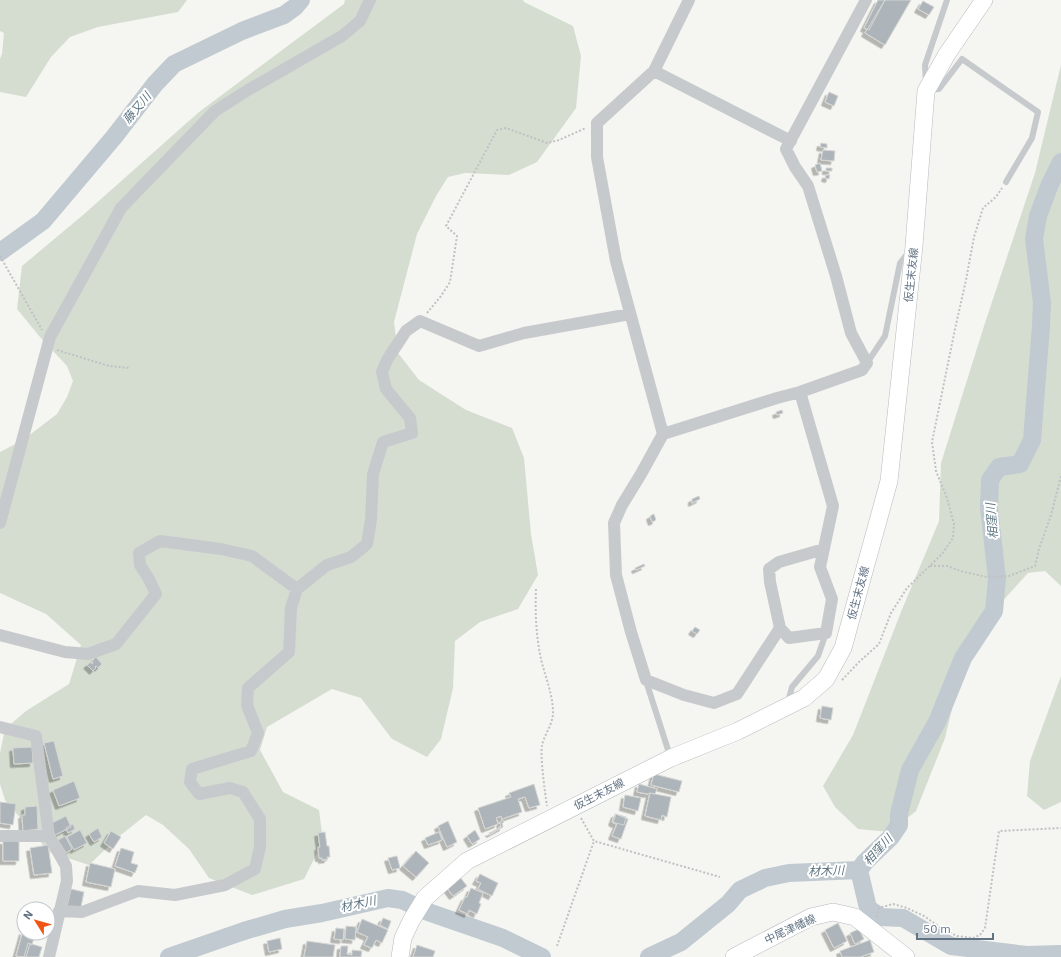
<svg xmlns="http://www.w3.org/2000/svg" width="1061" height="957" viewBox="0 0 1061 957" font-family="'IBM Plex Sans','Noto Sans JP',sans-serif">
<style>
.green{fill:#d5ddd1}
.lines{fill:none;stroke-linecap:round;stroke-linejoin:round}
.river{stroke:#c0cad0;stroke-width:18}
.building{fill:#adb5ba;stroke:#d6d6d4;filter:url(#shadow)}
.secondary-casing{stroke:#b6bbc0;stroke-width:18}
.path{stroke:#c0c1c3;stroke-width:2;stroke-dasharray:2 2;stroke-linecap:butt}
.service{stroke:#c7cacd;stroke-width:6}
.minor{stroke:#c7cacd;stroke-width:12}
.secondary{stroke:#fff;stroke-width:17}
.labels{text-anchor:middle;stroke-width:4;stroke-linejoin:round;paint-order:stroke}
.street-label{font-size:11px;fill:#627384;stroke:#fff}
.water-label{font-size:12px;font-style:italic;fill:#5d7682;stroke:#fff}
</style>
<defs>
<filter id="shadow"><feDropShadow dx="-3.5" dy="3.5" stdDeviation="0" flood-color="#0004"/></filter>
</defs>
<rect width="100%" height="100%" fill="#f5f5f1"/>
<!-- green -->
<path class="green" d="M0,0h187l-9,12 -80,15 -28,10 -19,20 -25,40 -26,-5v-33l2,-5 2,-21 -4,-2z
M345,0h178l1,2 49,24 8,30 -5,52 -39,54 -28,13 -44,-2 -17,4 -12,19 -19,38 -23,88 4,31 21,27 47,30 46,18 12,30 7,76 7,41 -20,34 -38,13 -25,19 -2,47 -12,51 -14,18 -35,-18 -31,-41 -29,-9 -65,38 -7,23 23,42 36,18 4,31 -19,38 -52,16 -43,-17 -20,-29 -26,-24 -17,-10 -29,23 -28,27 -40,-13 -44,-52 -5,-16v-31l5,-24 21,-18 43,-27 12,-39 -35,-31 -46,-21v-141l23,-12 34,-26 10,-17 6,-16 -6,-15 -27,-29 -23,-28 5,-43 61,-51 116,-103 145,-108z
M1061,65v521l-16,-15 -17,2 -48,53 -15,28 -20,84 -29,73 -26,21 -32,-3 -23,-22 -12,-21 30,-51 48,-123 38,-91 2,-58 44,-140 50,-150z
M1061,676v126l-17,8 -17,-14 3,-35z"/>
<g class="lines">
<!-- river -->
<path class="river" d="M0,252l43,-31 71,-84 41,-53 19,-20 68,-33 42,-16 11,-8 6,-7
M859,870l6,-8 26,-25 8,-12v-11l11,-44 27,-48 26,-64 31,-47 3,-32 -8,-72 1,-27 9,-13 21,-3 12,-24 9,-114 1,-23 -8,-64 4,-23 12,-32 11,-22
M859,870l9,38 12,9 23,1 48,28 76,9 34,-1
M169,957l75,-26 41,-12 37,-6 66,-15 14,2 26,12 75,26 39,19
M649,957l32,-15 47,-38 12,-14 25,-12 24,-5 70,-3"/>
</g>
<!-- building -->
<path class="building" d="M878,0h7l-16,30 -5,-2z
M885,0h26l-26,45 -20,-12z
M923,1l11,6 -5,8 -11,-6z
M829,92l9,4 -4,10 -9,-4z
M821,143l6,1v4l-7,-1z
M823,150l12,1 -1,10 -13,-1z
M820,163l2,8 -5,1 -2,-7z
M826,168h6v3h-6z
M826,175h4l-1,4 -4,-1z
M782,410l1,3 -6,2 -1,-3z
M699,496l1,3 -8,4v-4z
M654,514l2,6 -4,2 -2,-6z
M644,564l1,2 -9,4 -1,-2z
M695,627l5,3 -3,4 -5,-3z
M96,657l6,7 -4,4 -2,-2 -1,1 1,1 -3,3 -6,-6 4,-3 1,2 1,-1 -1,-2z
M822,706l11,2 -2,12 -11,-2z
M54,741l9,35 -10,3 -9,-36z
M32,747l1,16 -19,1 -1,-16z
M654,774l28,7 -3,11 -28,-7z
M74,781l6,17 -21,8 -6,-16z
M534,784l6,21 -11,3 -4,-11 -7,2 4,13 -20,7 -1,-3 -5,2 2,6 -13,5 -7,-21 33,-11 -2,-4z
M639,784l18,5 -2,5 -6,-1 -1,1 -11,-2z
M650,793l21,4 -4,20 -5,-2 -1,5 -16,-4z
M625,795l16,3 -3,13 -15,-4z
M0,802l16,2 -3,21 -13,-2z
M37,806l1,23 -15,2 -1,-16h3v-8z
M615,814l11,3 -2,8 -12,-3z
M616,814l12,5 -7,20 -9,-3 5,-12 -4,-1z
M66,816l5,11 -16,8 -5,-11z
M501,820h2l1,2 -2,1 1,4 -13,7 -1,-2 1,1 11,-6 -1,-5 2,-1z
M448,821l9,21 -10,5 -9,-21z
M73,824l2,5 -7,4 -2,-5z
M98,828l4,9 -8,5 -5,-8z
M80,830l7,13 -13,7 -7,-13z
M475,830l5,9 -8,5 -5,-8z
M111,831l10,6 -8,12 -9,-6z
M325,832l2,14h2l1,11h-3l1,2 -6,1v-2h-3l-1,-11h2l-2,-14z
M439,832l3,8 -14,5 -3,-7z
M65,836l7,13 -6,4 -8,-13z
M3,841h16v20h-16z
M48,845l4,28 -18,2 -4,-27z
M121,848l13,4 -3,11 7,2 -3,8 -20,-7z
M416,851l13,12 -13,14 -13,-11z
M397,856l3,12 -8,2 -4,-12z
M90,863l25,6 -4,18 -25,-5z
M480,874l18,9 -6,13 -14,-7 3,-6 -5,-2z
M460,877l7,9 -14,10 -6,-8z
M471,888l12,5 -4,10 2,1 -4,10 -8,-4 -1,4 -9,-4 6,-13h2z
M71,889l13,3 -3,15h-14z
M383,918l8,3 -3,8 -8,-4z
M362,919l26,11 -6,13 -6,-3 -4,8 -8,-3 4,-8 -11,-5z
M838,923l9,18 -13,7 -9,-18z
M346,926l10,1 -1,13 -10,-1z
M336,928l8,1 -1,11 -9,-1z
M859,929l5,10 -9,5 -5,-11z
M23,931l1,2 11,1 -3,11 -2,-1 -4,13 -10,-1z
M280,938l2,11 -13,3 -2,-11z
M870,940l4,12 -14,5h-18l-2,-6z
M307,941l28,4 -2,12h-29z
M28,943l14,4 -3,10h-15z
M417,945l18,6 -2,6h-20z
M341,946h7l-1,8 5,1v-5l10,1 -1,6h-21z"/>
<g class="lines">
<!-- secondary casing -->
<g class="secondary-casing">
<path id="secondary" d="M400,957l3,-19 8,-17 14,-23 42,-37 204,-103 67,-27 66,-33 22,-19 17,-31 46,-167 25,-235 12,-155 21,-37 37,-54
M734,957l77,-40 22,-5 22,5 51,40"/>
</g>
<!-- path -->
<path class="path" d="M0,256l42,74
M427,313l14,-17 9,-14 7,-46 -11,-10 51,-96 9,-2 41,15 12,-3 27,-12
M57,350l52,16 21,2
M930,566h17l17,6 23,5 22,-1 26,-10 4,-17 12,-34 10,-39
M536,589c-1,23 0,47 5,70 4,17 11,33 12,51 1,13 -8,23 -11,35 -2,12 3,48 5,61
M842,680l17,-18 20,-18 12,-31 16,-25 35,-34 11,-16 1,-14 -7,-26 -11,-27 -4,-29 23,-113 11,-49 8,-43 9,-29 13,-11 6,-9
M581,818l13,23 126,36
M876,917l3,-9 14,-4 14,4 17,8 17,12 16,8 16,2 7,-3 5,-7 14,-97 62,-3
M557,946l37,-105"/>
<!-- service -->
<path class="service" d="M926,83l-1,-18 22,-65
M930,90l9,-1 23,-30 76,53 -6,26 -26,44
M867,363l18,-27 15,-73 8,-10
M646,681l24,75
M788,702l4,-15 26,-31 8,-23"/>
<!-- minor -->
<path class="minor" d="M689,0l-35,71 -57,52v34l19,104 47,173 -22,40 -19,31 -8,18 2,52 15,57 15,48 38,15 30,8 23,-9 43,-66
M654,71l137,70
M800,392l33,114 -13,61 12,32 -6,34 -37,5 -9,-10 -10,-46 -1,-13 10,-7 45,-13
M663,434l114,-36 23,-6 62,-22 5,-7 -16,-30 -15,-57 -28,-90 -13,-19 -9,-18 80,-149
M0,523l50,-186 71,-129 94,-97 33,-21 94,-54 18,-15 10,-21
M0,635l65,17 23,2 28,-10 40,-50 -7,-15 -9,-14 -1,-12 21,-12 61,8 31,7 45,33
M0,727l36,9 13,100
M0,836h49l17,30 1,15 -18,76
M59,911l23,1 56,-21 37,4 50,-10 30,-16 5,-22v-28l-17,-27 -13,-4 -31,6 -9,-12 2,-13 59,-18 7,-18 -11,-28 1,-17 41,-36 2,-44 6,-19 30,-24 24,-8 16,-13 4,-24 2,-46 10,-32 29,-9 -2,-15 -24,-29 -4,-17 5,-12 19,-29 14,-10 59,25 45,-13 106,-19"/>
<!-- secondary -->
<use href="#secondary" class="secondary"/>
</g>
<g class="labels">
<!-- street labels -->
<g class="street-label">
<text transform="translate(911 275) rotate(-84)" y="4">仮生末友線</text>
<text transform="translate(858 593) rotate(-75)" y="4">仮生末友線</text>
<text transform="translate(599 794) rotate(-27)" y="4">仮生末友線</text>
<text transform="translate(790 929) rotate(-25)" y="4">中尾津幡線</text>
</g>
<!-- water labels -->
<g class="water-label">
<text transform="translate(137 108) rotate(-50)" y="4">藤又川</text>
<text transform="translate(992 521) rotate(-95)" y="4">相窪川</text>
<text transform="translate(878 850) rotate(-47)" y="4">相窪川</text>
<text transform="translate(826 871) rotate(-2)" y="4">材木川</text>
<text transform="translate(358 904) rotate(-12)" y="4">材木川</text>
</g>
</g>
<!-- north arrow -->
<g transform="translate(36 921) rotate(307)"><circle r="19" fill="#ffffff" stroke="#c0c7ce"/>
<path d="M0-3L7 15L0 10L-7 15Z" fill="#f15515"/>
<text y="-6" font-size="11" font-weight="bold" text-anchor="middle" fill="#627384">N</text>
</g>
<!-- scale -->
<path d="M917 933v6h76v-6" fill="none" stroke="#627384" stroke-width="2"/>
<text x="923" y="933" font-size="12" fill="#627384" stroke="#ffffff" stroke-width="3" paint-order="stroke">50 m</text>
</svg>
